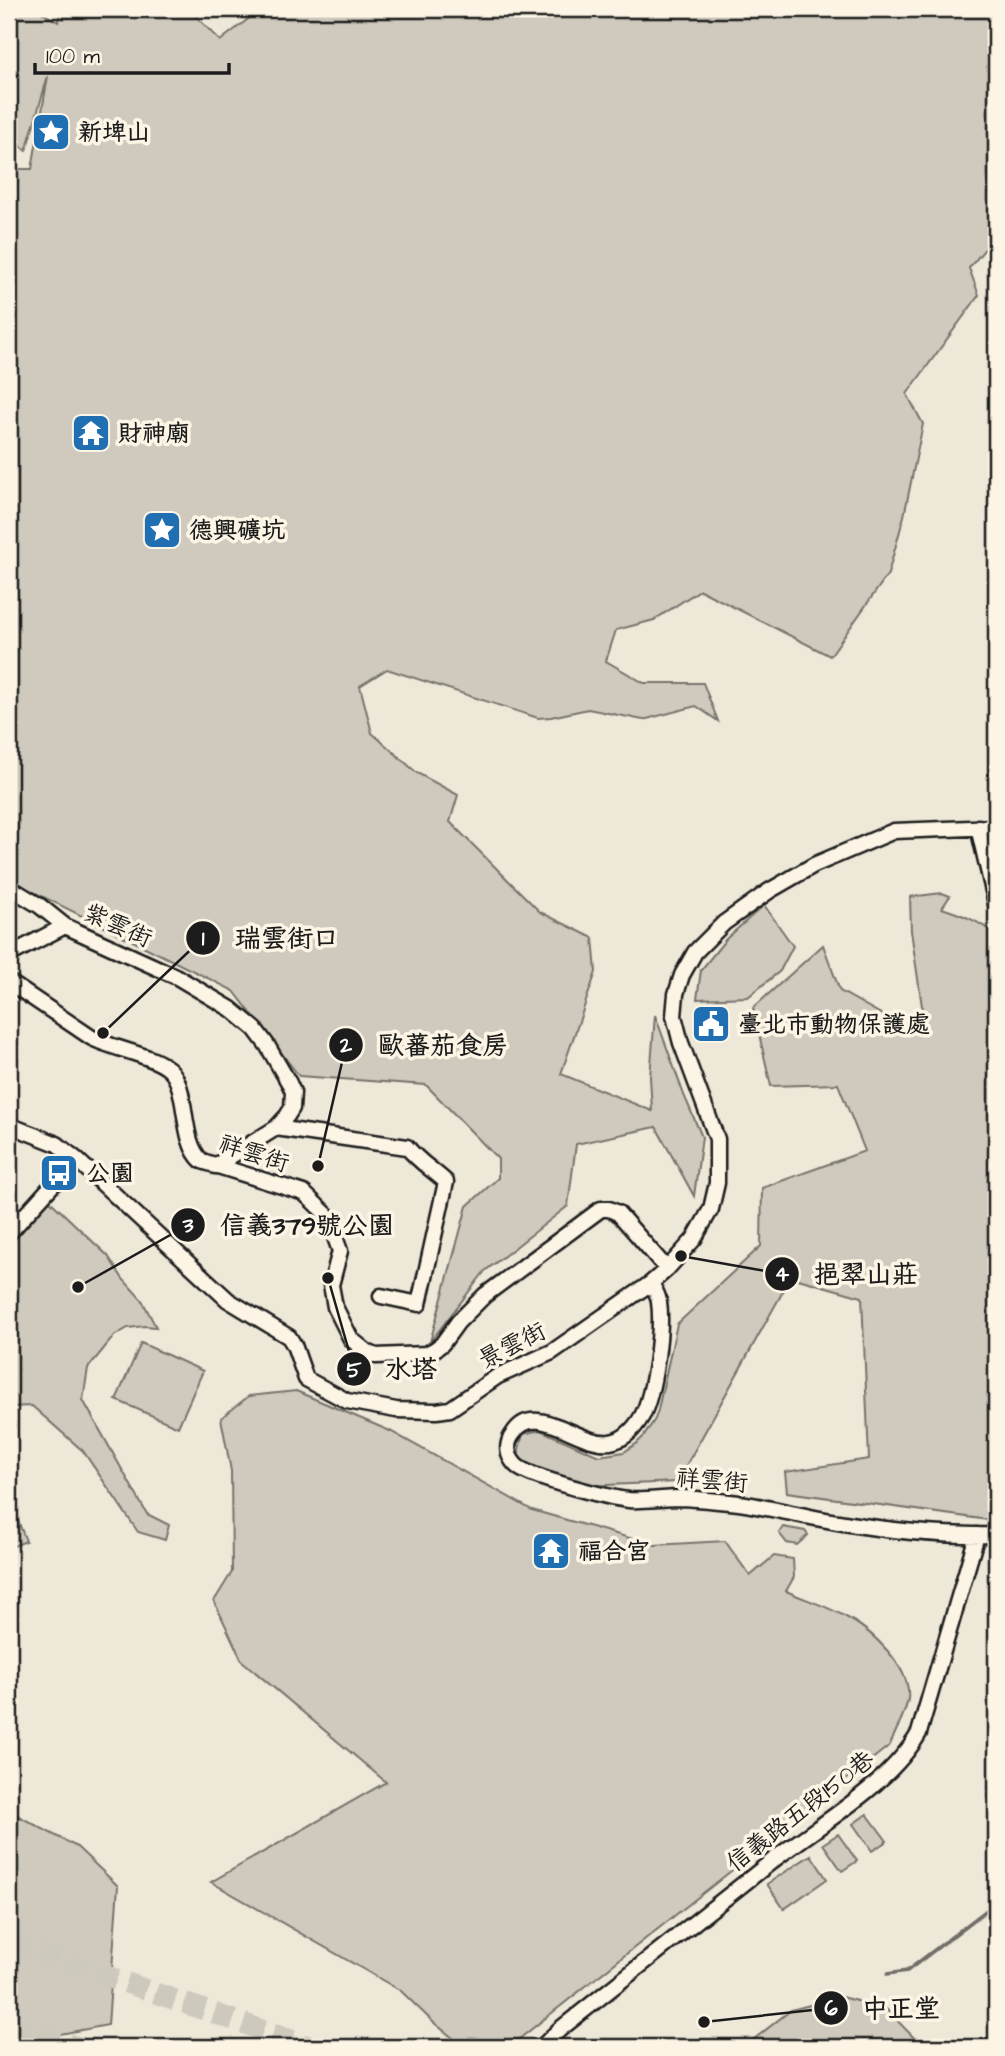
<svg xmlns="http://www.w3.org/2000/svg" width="1005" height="2056" viewBox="0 0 1005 2056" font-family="'Architects Daughter','LXGW WenKai TC',sans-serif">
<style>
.green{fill:#cfcabd;stroke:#76736c;stroke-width:2}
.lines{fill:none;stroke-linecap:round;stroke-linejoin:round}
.stream{stroke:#6f6c67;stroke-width:3.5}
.highway-tunnel{stroke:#cec9bd;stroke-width:21;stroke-dasharray:21 10;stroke-linecap:butt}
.minor-casing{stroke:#1c1c1c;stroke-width:19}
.minor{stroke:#fcf5e5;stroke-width:14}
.labels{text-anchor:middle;stroke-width:7;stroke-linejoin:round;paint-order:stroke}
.poi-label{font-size:24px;font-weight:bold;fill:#1c1c1c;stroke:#fcf5e5;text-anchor:start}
.street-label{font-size:24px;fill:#1c1c1c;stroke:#fcf5e5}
.leader{fill:none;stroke:#1c1c1c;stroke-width:2.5}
.callout-dot{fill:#1c1c1c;stroke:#fcf5e5;stroke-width:2.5}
.mark-label{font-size:21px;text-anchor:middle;font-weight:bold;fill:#fff}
.callout-label{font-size:26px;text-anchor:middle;font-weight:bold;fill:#1c1c1c;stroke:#fcf5e5;stroke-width:7;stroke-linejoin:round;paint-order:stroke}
</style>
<rect width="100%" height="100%" fill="#eee8d9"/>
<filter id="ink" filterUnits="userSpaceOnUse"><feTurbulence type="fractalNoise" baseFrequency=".0143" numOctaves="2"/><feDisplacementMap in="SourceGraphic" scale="14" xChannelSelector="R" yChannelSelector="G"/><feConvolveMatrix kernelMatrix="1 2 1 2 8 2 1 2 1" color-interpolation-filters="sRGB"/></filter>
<g filter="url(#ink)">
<!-- green -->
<path class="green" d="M9,9h27l22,13 3,-13h128l31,32 41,-32h735v242l-8,-6 -19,23 10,27 -72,99 16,30 -19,92 -16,58 -58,82 -130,-66 -46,30 -38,10 -10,31 38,22h59l15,38 -22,-15 -53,14 -55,-11 -37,8 -13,1 -151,-49 -27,17 12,47 45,40 41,22 -8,27 90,90 53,26 3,34 -35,102 91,37 -2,-34 5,-62 29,80 18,42 -8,59 -38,-69 -80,17 -8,62 -83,65 -55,71 37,-136 31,-28v-19l-72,-74 -127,-9 -65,-85 -225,-111v-711h23l16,-93 -22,75 -15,-13 -2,1z
M942,893l8,3 -8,12c21,7 37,13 54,27v586l-209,-29 -2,-20 84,-13 -7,-162 -71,-20 -114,205 -94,4 -64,-23v-14l4,-15 17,-4 59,26 25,-4 13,-9 7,-7 11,-17 3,-9 19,-86 84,-78 1,-58 103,-37 -27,-67 -67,2 -18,-78 70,-63 17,46 59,33 25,-4 -13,-89 -1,-34z
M764,905l29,41 -13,25 -32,26 -51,2 4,-29 25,-31z
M49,1200l59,56 15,23 19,21 14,27 -11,-1 -17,2 -14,8 -26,32 -5,32 64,114 22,11 -4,15 -27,-8 -55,-81 -51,-45 -23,1v-165z
M141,1343l62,28 -25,56 -62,-27z
M296,1391l94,40 142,79 122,35 71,-4 25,35 24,-20 19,3 1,18 -8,14c20,9 41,15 60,26 25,13 66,51 62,82 -2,13 -13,33 -18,46l-381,302h-45l-31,-25 -32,-31 -190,-109 175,-100 -144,-121 -28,-60 18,-29 -1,-101 -10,-53 28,-22z
M9,1498l17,43 -17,7z
M783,1527l22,4 3,4 -11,10 -10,-2 -8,-10z
M9,1811l68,36 41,39 -10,139 -74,14 -25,-2z
M867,1814l20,27 -15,10 -19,-27z
M838,1834l19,27 -15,10 -19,-27z
M811,1855l16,24 -43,30 -17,-25z
M841,1997l44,11 38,39h-179l47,-37z"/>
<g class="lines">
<!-- stream -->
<path class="stream" d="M887,1974l20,-3 89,-68"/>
<!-- highway-tunnel -->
<path class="highway-tunnel" d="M9,1942l302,105
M9,2025l69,22"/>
<!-- minor casing -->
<g class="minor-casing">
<path id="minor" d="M978,827l18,77
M9,887l31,19 25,20 112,51 54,32 24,20 12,16 22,38 4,9 -1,16 -5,8 -11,12 -61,38
M9,955l56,-29
M9,982l83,56c22,11 60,17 77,31 21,19 10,72 33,92l102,32 23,22 13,36 -9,34 4,22 16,32 16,13 9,4 50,-2 8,-4 8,-6 16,-22 27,-27 116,-86h8l9,4 49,56
M9,1125l48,19 19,15 152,141 61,37 5,8 12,34 41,22 49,9 41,1 13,-2 48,-33 54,-24 99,-69 16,-14 27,-30 17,-30 6,-26v-44l-36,-96 -7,-27 2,-22 6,-19 13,-23 29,-29 45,-32 45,-26 80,-34 102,-4
M276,1128l131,19c12,15 25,22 39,35l-27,122 -38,-8
M9,1233l67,-74
M651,1283c3,6 8,13 8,19 4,27 -5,91 -17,114 -7,12 -18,24 -32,26 -30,5 -76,-44 -97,-8 -4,5 -6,13 -4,20 1,4 5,10 9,13 14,11 91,31 111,33 17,1 35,-2 53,-2 19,1 38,3 57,5 34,5 66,14 99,19 52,9 106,14 158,13
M542,2047l17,-17c72,-57 144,-115 217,-172 46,-35 115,-75 143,-125l58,-198"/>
</g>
<!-- minor -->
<use href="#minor" class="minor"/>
</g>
</g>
<!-- icons -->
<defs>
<g id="sight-square" transform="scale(2.0125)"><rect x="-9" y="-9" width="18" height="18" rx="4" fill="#1f6fb2" stroke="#fcf5e5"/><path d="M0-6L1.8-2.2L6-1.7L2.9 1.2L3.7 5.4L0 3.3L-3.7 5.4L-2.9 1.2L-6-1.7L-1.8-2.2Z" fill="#fff"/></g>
<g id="temple-square" transform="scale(2.0125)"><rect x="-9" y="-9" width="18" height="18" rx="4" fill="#1f6fb2" stroke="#fcf5e5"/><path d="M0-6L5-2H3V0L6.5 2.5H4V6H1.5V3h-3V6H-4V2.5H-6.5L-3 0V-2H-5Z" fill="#fff"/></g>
<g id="civic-square" transform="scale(2.0125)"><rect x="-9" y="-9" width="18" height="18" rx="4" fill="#1f6fb2" stroke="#fcf5e5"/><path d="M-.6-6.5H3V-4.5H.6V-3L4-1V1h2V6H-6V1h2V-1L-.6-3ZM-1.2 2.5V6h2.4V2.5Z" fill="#fff"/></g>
<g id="bus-square" transform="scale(2.0125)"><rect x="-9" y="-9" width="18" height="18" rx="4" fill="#1f6fb2" stroke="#fcf5e5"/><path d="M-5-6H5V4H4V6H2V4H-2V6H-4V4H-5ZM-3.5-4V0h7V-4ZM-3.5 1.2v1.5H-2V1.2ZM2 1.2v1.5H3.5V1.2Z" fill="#fff"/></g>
</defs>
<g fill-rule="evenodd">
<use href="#sight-square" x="51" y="132"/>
<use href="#temple-square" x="91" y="433"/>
<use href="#sight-square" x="162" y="530"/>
<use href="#civic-square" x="711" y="1024"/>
<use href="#bus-square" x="59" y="1173"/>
<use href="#temple-square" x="551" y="1551"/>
</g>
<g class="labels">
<!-- poi labels -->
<g class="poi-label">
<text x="78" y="140">新埤山</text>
<text x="118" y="441">財神廟</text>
<text x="189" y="538">德興礦坑</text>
<text x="738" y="1032">臺北市動物保護處</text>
<text x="86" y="1181">公園</text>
<text x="578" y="1559">福合宮</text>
</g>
<!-- street labels -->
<g class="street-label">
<text transform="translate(118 925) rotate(24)" y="8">紫雲街</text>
<text transform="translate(254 1153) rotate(18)" y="8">祥雲街</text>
<text transform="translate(512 1345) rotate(-27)" y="8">景雲街</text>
<text transform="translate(712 1480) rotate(5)" y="8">祥雲街</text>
<text transform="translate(800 1811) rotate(-38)" y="8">信義路五段150巷</text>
</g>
</g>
<!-- callouts -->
<path class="leader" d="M103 1033L203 938M318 1166L346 1045M78 1287L188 1225M681 1256L782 1274M328 1278L354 1369M704 2022L831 2008"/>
<g class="callout-dot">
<circle cx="103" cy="1033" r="7"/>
<circle cx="318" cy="1166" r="7"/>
<circle cx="78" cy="1287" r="7"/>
<circle cx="681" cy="1256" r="7"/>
<circle cx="328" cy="1278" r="7"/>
<circle cx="704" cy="2022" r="7"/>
<circle cx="203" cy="938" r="18"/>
<circle cx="346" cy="1045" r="18"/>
<circle cx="188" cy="1225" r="18"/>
<circle cx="782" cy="1274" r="18"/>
<circle cx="354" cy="1369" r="18"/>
<circle cx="831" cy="2008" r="18"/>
</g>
<g class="mark-label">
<text x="203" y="945">1</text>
<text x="346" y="1052">2</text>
<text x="188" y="1232">3</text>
<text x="782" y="1281">4</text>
<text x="354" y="1377">5</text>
<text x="831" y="2015">6</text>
</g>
<g class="callout-label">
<text x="287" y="947">瑞雲街口</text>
<text x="443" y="1054">歐蕃茄食房</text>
<text x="307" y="1234">信義379號公園</text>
<text x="866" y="1283">挹翠山莊</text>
<text x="411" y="1378">水塔</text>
<text x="901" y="2017">中正堂</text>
</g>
<!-- margin -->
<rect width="1005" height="2056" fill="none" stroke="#fcf5e5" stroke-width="35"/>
<rect x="18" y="18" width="970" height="2021" fill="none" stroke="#1c1c1c" stroke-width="2.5" filter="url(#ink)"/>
<!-- scale -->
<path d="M35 63v10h194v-10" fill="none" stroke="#1c1c1c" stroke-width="3.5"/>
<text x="46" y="63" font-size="21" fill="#1c1c1c" stroke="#fcf5e5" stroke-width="5" paint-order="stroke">100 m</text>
</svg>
